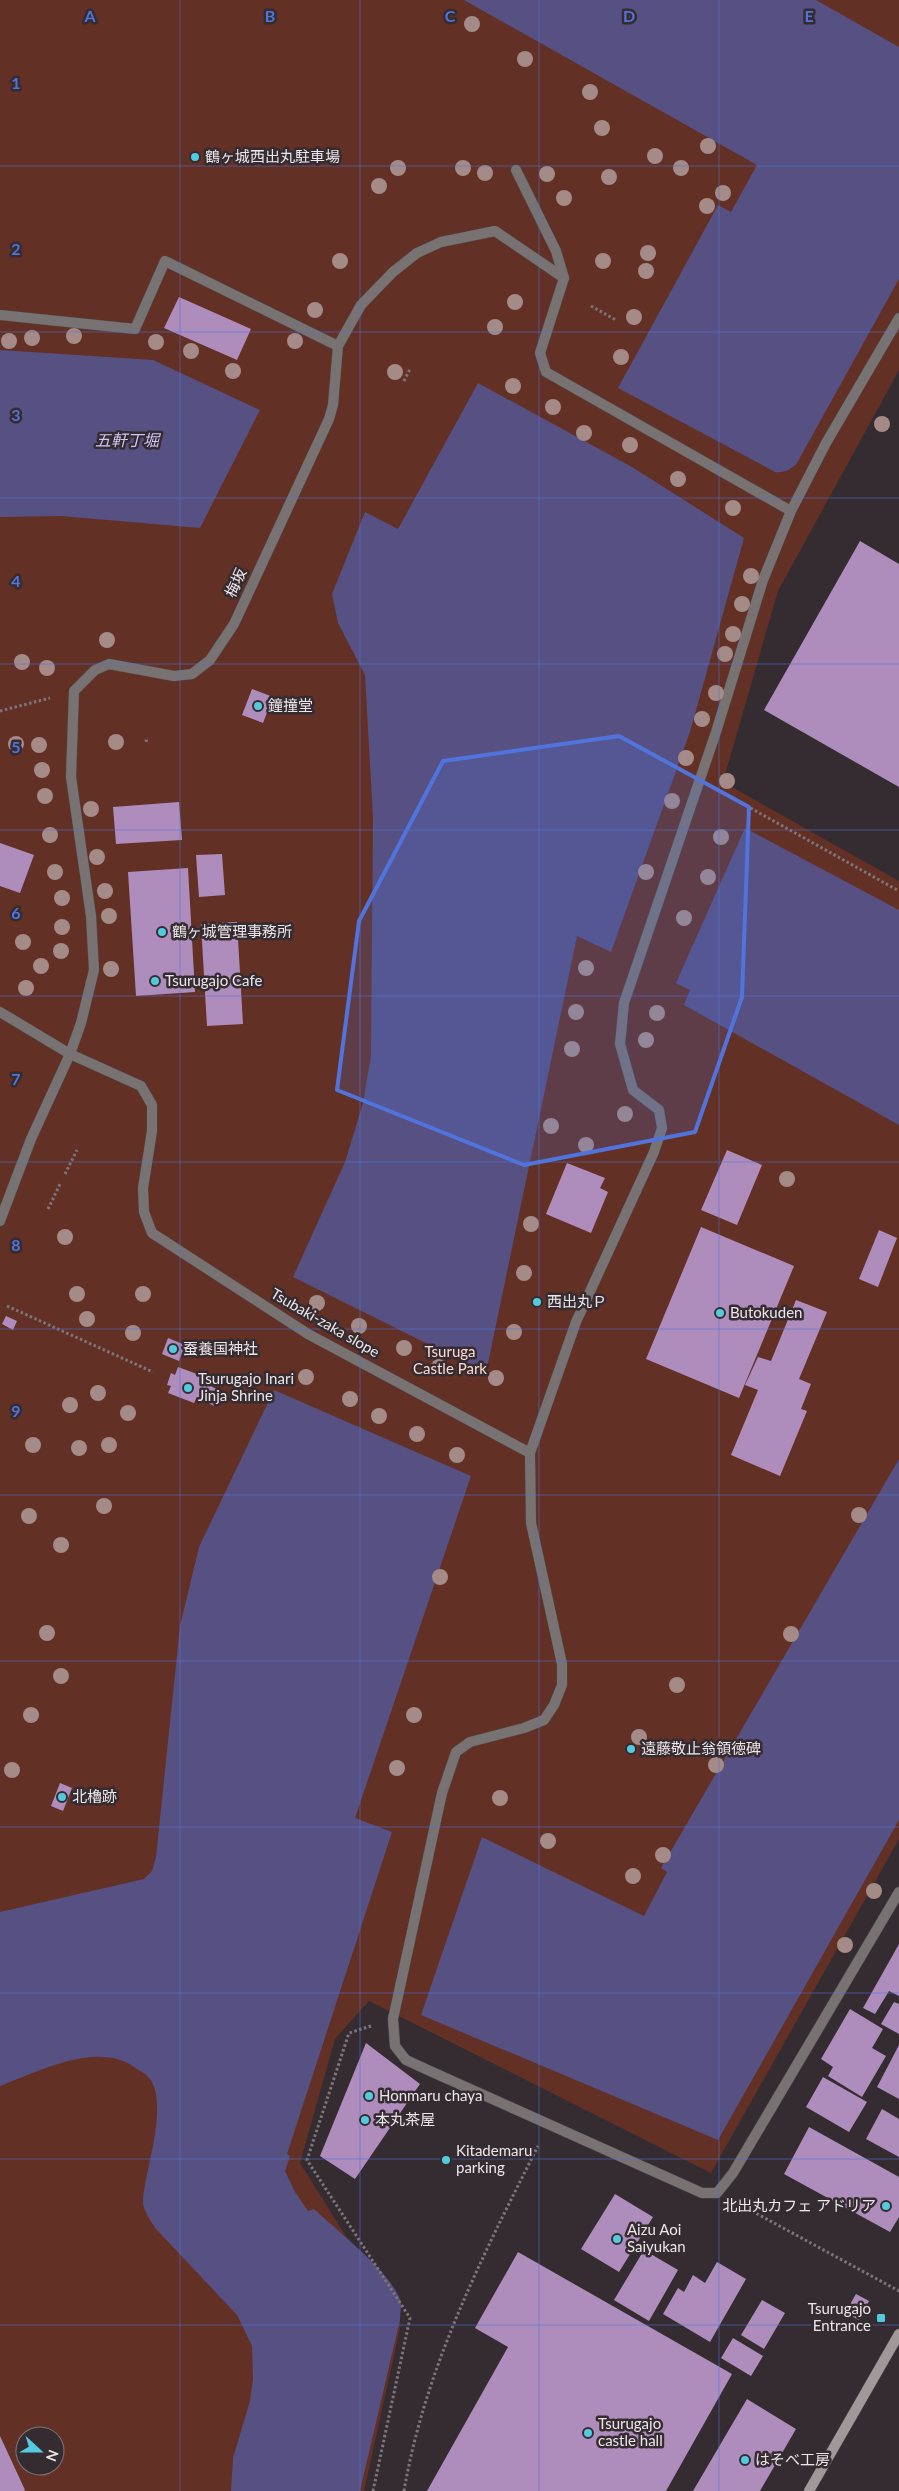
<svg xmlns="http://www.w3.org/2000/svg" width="899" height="2491" viewBox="0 0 899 2491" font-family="Lato,'Noto Sans JP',sans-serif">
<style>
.green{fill:#623025;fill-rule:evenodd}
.water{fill:#575082}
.building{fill:#ae8dbd}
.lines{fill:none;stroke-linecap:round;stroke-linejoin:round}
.lane-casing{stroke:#524a4e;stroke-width:11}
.street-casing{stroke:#524a4e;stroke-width:11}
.secondary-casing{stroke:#524a4e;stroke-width:11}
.path{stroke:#7d7579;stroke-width:3;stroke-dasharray:2.5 2.5;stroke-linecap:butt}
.lane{stroke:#787273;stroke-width:10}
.street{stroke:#787273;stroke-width:10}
.secondary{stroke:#a19899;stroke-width:10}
.tree{fill:#a48b88}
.marked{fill:#5174dc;fill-opacity:0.2;stroke:#5174dc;stroke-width:4;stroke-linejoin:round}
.grid{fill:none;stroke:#5174dc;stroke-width:1;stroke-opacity:0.55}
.poi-dot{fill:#54cade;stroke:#352c31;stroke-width:2}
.labels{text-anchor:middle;stroke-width:5;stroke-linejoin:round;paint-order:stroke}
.poi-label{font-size:15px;fill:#ece5e9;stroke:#352c31;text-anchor:start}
.street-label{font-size:15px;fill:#ece5e9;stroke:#352c31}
.park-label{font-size:15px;fill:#ffd9d0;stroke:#352c31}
.water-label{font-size:16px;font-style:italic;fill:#ccc7f7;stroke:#352c31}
.grid-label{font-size:16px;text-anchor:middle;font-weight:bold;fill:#5174dc;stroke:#352c31;stroke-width:5;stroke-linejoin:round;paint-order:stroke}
</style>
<rect width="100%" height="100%" fill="#352c31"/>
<!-- green -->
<path class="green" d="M0,0h899v370l-121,221 -55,191 176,99v958l-188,334 -342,-172 -34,38 -35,124 101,161 -37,167h-364zM25,2436h30v30h-30z"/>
<!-- water -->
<path class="water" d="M464,0h352l83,47v232l-102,184c-7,7 -12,10 -22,9l-157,-84 100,-183 13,7 26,-47z
M0,350l153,10 107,50 -60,118 -139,-12 -61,1z
M478,383l154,84 112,71 -54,194 -79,220 -34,-16 -91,437 -193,-96 52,-115 18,-59 8,-47 2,-238 -8,-143 -27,-52 -6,-29 33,-82 33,17z
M745,828l154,82v215l-215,-120 6,-15 -14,-7z
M274,1390l197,86 -116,342 37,14 -105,322 3,2 -5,15 10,21 13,19 6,-2c23,22 76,62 86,91 2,6 0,13 0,20l-40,171h-129l2,-33 17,-57 3,-22 -1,-33 -15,-31 -81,-86c-5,-8 -13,-18 -13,-28 1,-29 27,-98 6,-123 -3,-4 -8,-7 -12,-9 -38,-30 -99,3 -137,17v-174l144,-33 8,-8 4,-14 24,-231 19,-79z
M899,1459v361l-181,320 -297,-125 61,-178 162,79 23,-44 -6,-4z"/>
<!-- building -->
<path class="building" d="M179,297l72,32 -14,31 -73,-32z
M860,541l39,23v223l-135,-77z
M252,689l21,8 -10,26 -21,-8z
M179,802l3,38 -66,4 -3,-37z
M0,843l34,12 -14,38 -20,-7z
M222,854l3,41 -26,2 -3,-42z
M188,868l7,124 -59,4 -8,-124z
M237,922l6,102 -36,2 -6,-102z
M727,1150l35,15 -25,60 -36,-15z
M567,1163l38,15 -5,10 8,4 -17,41 -45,-19z
M701,1227l93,39 -55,132 -93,-39z
M879,1230l18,8 -19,49 -19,-8z
M796,1300l31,12 -28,67 12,5 -10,25 6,2 -27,65 -49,-21 27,-65 -13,-5 13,-28 13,4z
M6,1316l11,5 -4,9 -11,-6z
M168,1338l17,7 -6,16 -17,-7z
M178,1367l27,10 -3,8 5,2 1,-2 13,6 -7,15 -17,-9 -3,6 -26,-10 3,-7 -4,-1 4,-12 4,2z
M60,1783l12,5 -9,23 -12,-5z
M899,1944v52l-10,-5 -14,23 -12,-6z
M894,2002l5,2v30l-18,-10z
M850,2009l33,20 -11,19 14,8 -24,41 -34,-21 5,-9 -12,-8z
M366,2043l54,41 -65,95 -35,-23z
M899,2045v54l-22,-12z
M823,2077l44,25 -18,30 -43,-25z
M882,2109l17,10v38l-33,-18z
M809,2127l90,50v40l-9,15 -106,-58z
M615,2194l38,23 -34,55 -38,-23z
M644,2250l34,20 -29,51 -35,-21z
M518,2252l214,122 -66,117h-239l81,-144 -33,-19z
M717,2262l29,17 -36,63 -47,-28 15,-26 6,4 9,-17 12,8z
M856,2294l13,7 -10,19 -14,-7z
M762,2300l23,13 -21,36 -23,-14z
M733,2338l30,18 -12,20 -30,-18z
M747,2399l49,30 -36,62h-67z
M0,2436l25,54 -1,1h-24z"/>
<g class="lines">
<!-- lane casing -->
<g class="lane-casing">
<path id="lane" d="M0,315l135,14 30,-68 173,85
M0,1012l70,42 71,32 11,19v26l-9,57 1,24 8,21 156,101 222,119
M0,1221l31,-82 39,-85 11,-31 13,-53 -3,-54 -20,-139 3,-86 21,-21 14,-6 65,12 18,-2 18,-14 24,-36 95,-205 4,-14 5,-59 23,-41 32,-33 24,-19 24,-11 54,-11 69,47"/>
</g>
<!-- street casing -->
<g class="street-casing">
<path id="street" d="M516,170l40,81 8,27 -24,75 6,19 245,139
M899,318l-73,125 -35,68 -28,69 -47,152 -92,271 -4,41 13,46 26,20 3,18 -8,24 -78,170 -46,131 1,70 31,141v21l-8,20 -10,15 -20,8 -54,14 -14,10 -14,41 -49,226 2,27 11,14 24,11 272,122h15l16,-20 166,-281"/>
</g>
<!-- secondary casing -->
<g class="secondary-casing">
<path id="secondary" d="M809,2491l90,-157"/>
</g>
<!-- path -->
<path class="path" d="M591,306l25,14
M404,381l6,-12
M0,711l50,-13
M146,742l1,-5
M720,791l179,100
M65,1174l12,-24
M48,1209l13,-27
M7,1306l146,66
M371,2026l-22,7 -42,127 103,158 -37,173
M739,2204l160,87
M404,2491c21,-123 78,-234 134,-345"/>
<!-- lane -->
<use href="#lane" class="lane"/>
<!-- street -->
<use href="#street" class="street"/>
<!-- secondary -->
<use href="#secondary" class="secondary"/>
</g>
<!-- trees -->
<g class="tree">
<circle cx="472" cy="24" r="8"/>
<circle cx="525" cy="59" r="8"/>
<circle cx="590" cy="92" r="8"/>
<circle cx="602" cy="128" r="8"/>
<circle cx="708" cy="146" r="8"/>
<circle cx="655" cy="156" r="8"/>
<circle cx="398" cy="168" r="8"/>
<circle cx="463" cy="168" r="8"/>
<circle cx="681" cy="168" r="8"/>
<circle cx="485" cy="173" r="8"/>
<circle cx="547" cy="174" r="8"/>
<circle cx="609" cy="177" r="8"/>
<circle cx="379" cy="186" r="8"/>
<circle cx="723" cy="193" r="8"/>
<circle cx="564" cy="198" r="8"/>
<circle cx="707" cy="206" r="8"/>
<circle cx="648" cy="253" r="8"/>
<circle cx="340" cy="261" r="8"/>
<circle cx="603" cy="261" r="8"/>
<circle cx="646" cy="271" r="8"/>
<circle cx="515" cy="302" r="8"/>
<circle cx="315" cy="310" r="8"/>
<circle cx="634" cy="317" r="8"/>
<circle cx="495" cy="327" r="8"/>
<circle cx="74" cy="336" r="8"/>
<circle cx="32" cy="338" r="8"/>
<circle cx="9" cy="341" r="8"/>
<circle cx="295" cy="341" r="8"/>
<circle cx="156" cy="342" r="8"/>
<circle cx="191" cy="351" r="8"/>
<circle cx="621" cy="357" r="8"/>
<circle cx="233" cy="371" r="8"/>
<circle cx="395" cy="372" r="8"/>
<circle cx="513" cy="386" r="8"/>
<circle cx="553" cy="407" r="8"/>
<circle cx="882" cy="424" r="8"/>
<circle cx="584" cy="433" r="8"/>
<circle cx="630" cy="445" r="8"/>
<circle cx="678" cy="479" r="8"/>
<circle cx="733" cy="508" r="8"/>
<circle cx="751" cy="576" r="8"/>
<circle cx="742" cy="604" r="8"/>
<circle cx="733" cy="634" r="8"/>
<circle cx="107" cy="640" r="8"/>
<circle cx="725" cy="654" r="8"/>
<circle cx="22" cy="662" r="8"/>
<circle cx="47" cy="668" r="8"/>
<circle cx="716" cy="693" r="8"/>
<circle cx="702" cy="719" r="8"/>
<circle cx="116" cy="742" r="8"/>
<circle cx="16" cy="744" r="8"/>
<circle cx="39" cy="745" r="8"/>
<circle cx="686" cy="758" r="8"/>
<circle cx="42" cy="770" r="8"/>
<circle cx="727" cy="781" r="8"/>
<circle cx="45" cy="796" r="8"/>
<circle cx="672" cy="801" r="8"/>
<circle cx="91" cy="809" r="8"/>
<circle cx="50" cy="835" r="8"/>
<circle cx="721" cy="837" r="8"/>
<circle cx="97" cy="857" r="8"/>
<circle cx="55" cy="872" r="8"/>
<circle cx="646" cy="872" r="8"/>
<circle cx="708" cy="877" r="8"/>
<circle cx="105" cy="891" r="8"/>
<circle cx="62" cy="898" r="8"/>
<circle cx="109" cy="916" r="8"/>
<circle cx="684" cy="918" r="8"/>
<circle cx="62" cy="927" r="8"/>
<circle cx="23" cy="942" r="8"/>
<circle cx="61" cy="951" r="8"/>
<circle cx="41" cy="966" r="8"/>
<circle cx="586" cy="968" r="8"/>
<circle cx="111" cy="969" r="8"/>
<circle cx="26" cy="988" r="8"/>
<circle cx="576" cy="1012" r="8"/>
<circle cx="657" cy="1013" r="8"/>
<circle cx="646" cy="1040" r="8"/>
<circle cx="572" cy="1049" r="8"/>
<circle cx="625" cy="1114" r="8"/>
<circle cx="551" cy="1126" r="8"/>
<circle cx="586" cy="1145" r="8"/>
<circle cx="787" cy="1179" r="8"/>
<circle cx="531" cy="1224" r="8"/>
<circle cx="65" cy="1237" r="8"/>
<circle cx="524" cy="1273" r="8"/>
<circle cx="77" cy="1294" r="8"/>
<circle cx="143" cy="1294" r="8"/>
<circle cx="317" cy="1303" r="8"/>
<circle cx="87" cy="1319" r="8"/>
<circle cx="359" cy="1326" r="8"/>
<circle cx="514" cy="1332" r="8"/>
<circle cx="133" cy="1333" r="8"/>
<circle cx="404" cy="1348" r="8"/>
<circle cx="439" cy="1367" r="8"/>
<circle cx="306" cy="1377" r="8"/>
<circle cx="496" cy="1378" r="8"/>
<circle cx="98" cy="1393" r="8"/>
<circle cx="350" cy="1399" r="8"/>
<circle cx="70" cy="1405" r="8"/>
<circle cx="128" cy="1413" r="8"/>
<circle cx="379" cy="1416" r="8"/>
<circle cx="417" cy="1434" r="8"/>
<circle cx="33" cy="1445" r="8"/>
<circle cx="109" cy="1445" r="8"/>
<circle cx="79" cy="1448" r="8"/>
<circle cx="457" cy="1455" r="8"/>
<circle cx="104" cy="1506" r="8"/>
<circle cx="859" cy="1515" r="8"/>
<circle cx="29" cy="1516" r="8"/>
<circle cx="61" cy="1545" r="8"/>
<circle cx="440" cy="1577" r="8"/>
<circle cx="47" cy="1633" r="8"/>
<circle cx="791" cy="1634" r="8"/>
<circle cx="61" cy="1676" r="8"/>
<circle cx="677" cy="1685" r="8"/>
<circle cx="31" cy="1715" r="8"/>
<circle cx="414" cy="1715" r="8"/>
<circle cx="639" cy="1737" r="8"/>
<circle cx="716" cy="1765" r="8"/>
<circle cx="397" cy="1768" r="8"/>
<circle cx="12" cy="1770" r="8"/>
<circle cx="500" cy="1798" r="8"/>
<circle cx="548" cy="1841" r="8"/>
<circle cx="663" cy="1855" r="8"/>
<circle cx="633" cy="1876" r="8"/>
<circle cx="874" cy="1891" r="8"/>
<circle cx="845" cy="1945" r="8"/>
</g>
<!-- marked area -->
<path class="marked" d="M619,736l130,71 -7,190 -47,135 -171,33 -187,-75 22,-169 84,-160z"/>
<!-- grid -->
<path class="grid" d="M180,0v2491M360,0v2491M539,0v2491M719,0v2491M0,166h899M0,332h899M0,498h899M0,664h899M0,830h899M0,996h899M0,1162h899M0,1329h899M0,1495h899M0,1661h899M0,1827h899M0,1993h899M0,2159h899M0,2325h899"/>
<!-- markers -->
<g class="poi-dot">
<circle cx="195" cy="157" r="5"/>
<circle cx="258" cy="706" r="5"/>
<circle cx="162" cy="932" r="5"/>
<circle cx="155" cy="981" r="5"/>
<circle cx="537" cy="1302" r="5"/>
<circle cx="720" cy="1313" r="5"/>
<circle cx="173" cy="1349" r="5"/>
<circle cx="188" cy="1388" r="5"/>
<circle cx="631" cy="1749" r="5"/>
<circle cx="62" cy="1797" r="5"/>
<circle cx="369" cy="2096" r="5"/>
<circle cx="365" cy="2120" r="5"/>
<circle cx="446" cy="2160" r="5"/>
<circle cx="886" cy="2206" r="5"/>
<circle cx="617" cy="2239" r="5"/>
<rect x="876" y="2313" width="10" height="10" rx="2.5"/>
<circle cx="588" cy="2433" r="5"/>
<circle cx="745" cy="2460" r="5"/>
</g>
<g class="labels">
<!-- poi labels -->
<g class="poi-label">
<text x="205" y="162">鶴ヶ城西出丸駐車場</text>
<text x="268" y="711">鐘撞堂</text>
<text x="172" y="937">鶴ヶ城管理事務所</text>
<text x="165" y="986">Tsurugajo Cafe</text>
<text x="547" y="1307">西出丸Ｐ</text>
<text x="730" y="1318">Butokuden</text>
<text x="183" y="1354">蚕養国神社</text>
<text x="198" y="1384">Tsurugajo Inari<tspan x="198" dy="17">Jinja Shrine</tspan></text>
<text x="641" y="1754">遠藤敬止翁領徳碑</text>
<text x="72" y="1802">北櫓跡</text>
<text x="379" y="2101">Honmaru chaya</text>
<text x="375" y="2125">本丸茶屋</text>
<text x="456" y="2156">Kitademaru<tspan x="456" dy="17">parking</tspan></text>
<text x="876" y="2211" text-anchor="end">北出丸カフェ アドリア</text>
<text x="627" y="2235">Aizu Aoi<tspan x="627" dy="17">Saiyukan</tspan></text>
<text x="871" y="2314" text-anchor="end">Tsurugajo<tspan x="871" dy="17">Entrance</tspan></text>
<text x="598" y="2429">Tsurugajo<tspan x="598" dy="17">castle hall</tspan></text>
<text x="755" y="2465">はそべ工房</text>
</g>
<!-- street labels -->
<g class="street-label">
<text transform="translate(236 583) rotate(-65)" y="5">梅坂</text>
<text transform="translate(325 1323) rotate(30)" y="5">Tsubaki-zaka slope</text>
</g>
<!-- park labels -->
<g class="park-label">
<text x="450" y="1357">Tsuruga<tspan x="450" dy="17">Castle Park</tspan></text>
</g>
<!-- water labels -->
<g class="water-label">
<text x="127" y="446">五軒丁堀</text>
</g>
</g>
<g class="grid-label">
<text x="90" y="22">A</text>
<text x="270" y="22">B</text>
<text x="450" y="22">C</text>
<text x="629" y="22">D</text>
<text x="809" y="22">E</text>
<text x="16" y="89">1</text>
<text x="16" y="255">2</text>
<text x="16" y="421">3</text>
<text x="16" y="587">4</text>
<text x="16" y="753">5</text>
<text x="16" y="919">6</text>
<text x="16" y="1085">7</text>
<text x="16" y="1251">8</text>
<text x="16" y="1417">9</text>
</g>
<!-- north arrow -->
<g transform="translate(40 2451) rotate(111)"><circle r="24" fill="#352c31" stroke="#7e767b"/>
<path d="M0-4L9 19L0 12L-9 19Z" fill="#54cade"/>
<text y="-8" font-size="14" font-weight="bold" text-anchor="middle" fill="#ece5e9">N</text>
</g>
</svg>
